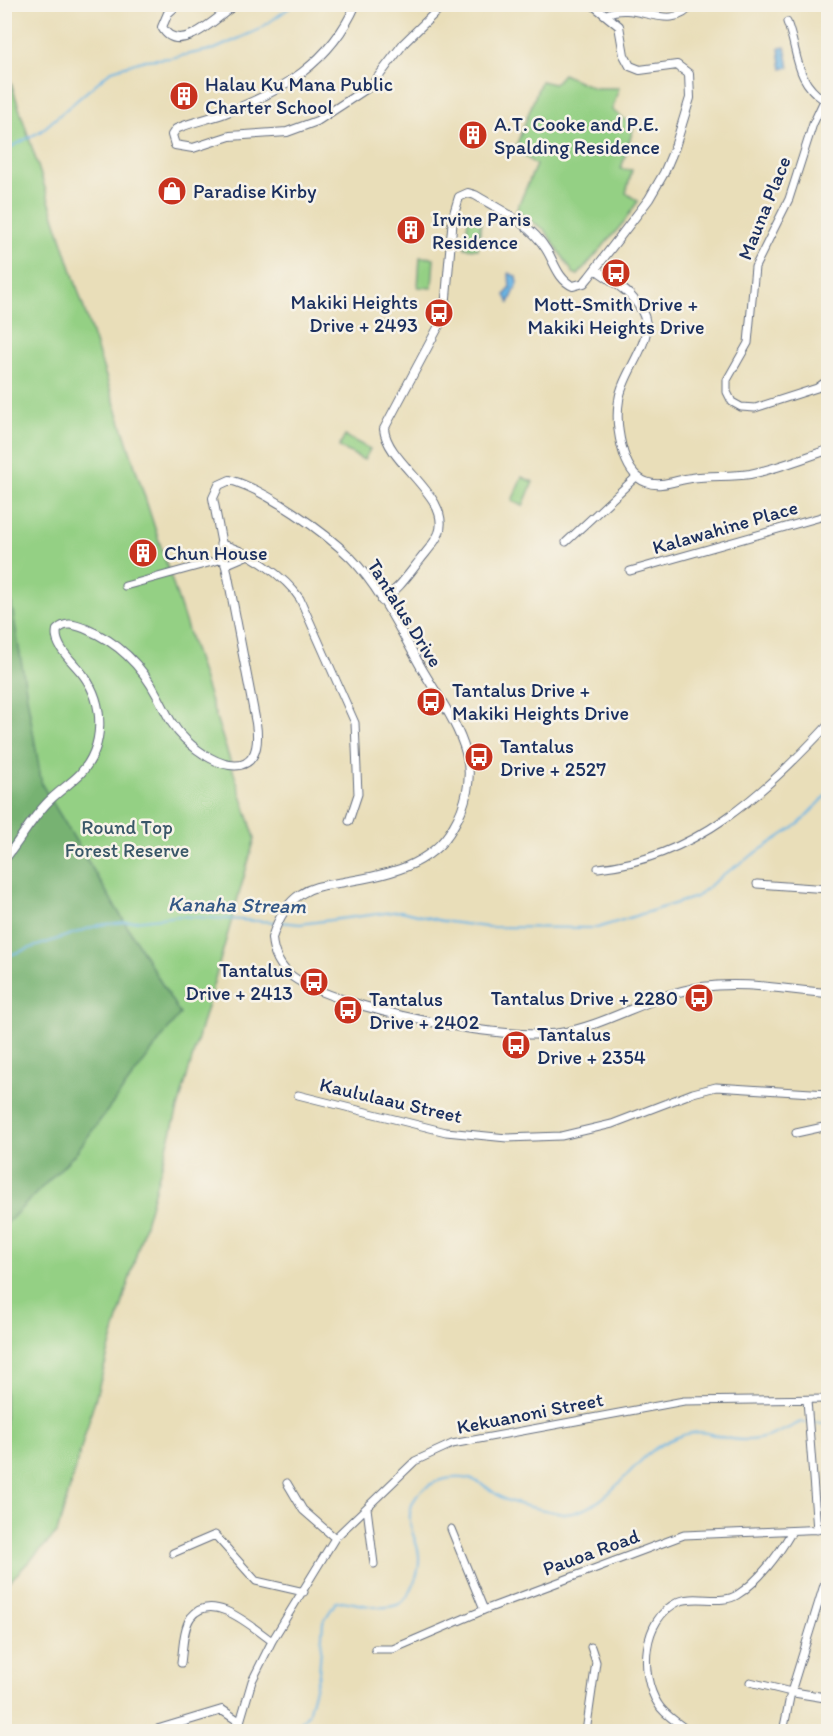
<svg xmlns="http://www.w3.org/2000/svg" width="833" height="1736" viewBox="0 0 833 1736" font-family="Itim,sans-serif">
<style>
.green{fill:#94d084;stroke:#588071;stroke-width:1.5}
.forest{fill:#77b272;stroke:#497068;stroke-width:1.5}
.water{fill:#6cb5e4;stroke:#4472a1;stroke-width:1.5}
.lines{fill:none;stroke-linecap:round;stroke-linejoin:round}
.stream{stroke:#6cb5e4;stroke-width:2}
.minor-casing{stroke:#636c7e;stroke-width:9}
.tertiary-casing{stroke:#636c7e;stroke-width:10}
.minor{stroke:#fff;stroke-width:7}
.tertiary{stroke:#fff;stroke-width:8}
.labels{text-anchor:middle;stroke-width:5;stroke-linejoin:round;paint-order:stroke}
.poi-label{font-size:20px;fill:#1b2f5e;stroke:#f7f3e8;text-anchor:start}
.street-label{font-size:20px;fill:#1b2f5e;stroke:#f7f3e8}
.park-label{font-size:20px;fill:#395768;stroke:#f7f3e8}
.water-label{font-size:21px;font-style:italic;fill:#335786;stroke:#f7f3e8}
</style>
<rect width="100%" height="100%" fill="#f7f3e8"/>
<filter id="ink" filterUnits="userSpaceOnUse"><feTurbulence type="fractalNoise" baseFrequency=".0167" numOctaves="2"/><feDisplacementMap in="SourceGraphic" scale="12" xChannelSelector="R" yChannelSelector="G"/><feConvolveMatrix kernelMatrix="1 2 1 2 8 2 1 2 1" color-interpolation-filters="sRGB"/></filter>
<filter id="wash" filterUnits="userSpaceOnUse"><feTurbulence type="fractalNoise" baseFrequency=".008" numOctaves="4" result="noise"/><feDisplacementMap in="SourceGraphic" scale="24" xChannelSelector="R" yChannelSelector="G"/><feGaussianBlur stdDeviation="1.35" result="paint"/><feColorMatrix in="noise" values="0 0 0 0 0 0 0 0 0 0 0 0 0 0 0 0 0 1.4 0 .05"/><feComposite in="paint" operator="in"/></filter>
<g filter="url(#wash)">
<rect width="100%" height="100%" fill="#e9deb9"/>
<!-- green -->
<path class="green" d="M4,61l251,777 -198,695 -52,53z
M563,74l31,14h25l-7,22 22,16 -13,43 11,1 -6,23 12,8 -14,21 -46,53 -5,-2 -28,-43 -29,-19 20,-46 -21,-16 26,-68 13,3z
M468,219l13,2 -3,28 -13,-1z
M420,257l14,1 -2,30 -14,-1z
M345,436l25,13 -6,11 -25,-13z
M522,477l11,5 -10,24 -11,-5z"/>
<!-- forest -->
<path class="forest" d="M4,559l38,226 138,229 -106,141 -69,70z"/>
<!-- water -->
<path class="water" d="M785,47l4,20 -7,2 -3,-21z
M509,273l8,4 1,6 -9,20 -4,-8 5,-7z"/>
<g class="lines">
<!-- stream -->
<path class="stream" d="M4,151l37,-20 71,-61 33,-10 25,-2 45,-9 43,-19 37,-26
M280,922l20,2 101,-13 41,10 44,6 111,1 99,-31 28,-23 75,-50 29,-30
M4,957l95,-32 79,-9 97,6
M812,1422l16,2
M292,1732l16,-18 11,-41 4,-51 13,-20 6,-1c17,2 39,10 55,4 14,-5 23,-34 22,-48 0,-12 -8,-23 -9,-35 -3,-30 26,-46 52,-44 20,1 28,14 44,22 18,7 40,10 58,14 45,-2 67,-56 104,-73 43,-20 44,1 81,-1 19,-1 35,-10 52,-18h5"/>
</g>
</g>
<g filter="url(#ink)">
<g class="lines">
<!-- minor casing -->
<g class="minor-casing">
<path id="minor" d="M607,14c29,-14 64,21 86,-10
M787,22c12,31 7,58 37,78
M828,92l-15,32 -24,75 -34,68 -7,76 -21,37v12l5,10 9,5 14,1 62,-20 11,-8
M566,542l70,-65
M220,544c26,5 66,33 80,55l55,124 3,71 -9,27
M225,565l21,-9
M630,571l198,-56
M125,586l98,-27
M598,868c96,-9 168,-76 230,-143
M757,884l71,5
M298,1095l148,37 61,6 54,-2 51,-12 81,-31 23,-6 112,7
M796,1133l32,-7
M807,1400l10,130
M287,1483l16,27 32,28
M367,1508l7,56
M451,1529l33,81
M173,1553l42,-18 41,46 48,11
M375,1649h18l91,-39 200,-75 144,-6
M181,1663c2,-13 2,-35 10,-46 22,-27 62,11 81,24
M750,1682l41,10
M240,1722l12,-41 20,-40 63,-103 80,-77 37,-17 232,-43 144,-2
M586,1732l10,-70 -5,-15
M689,1732c-10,-9 -25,-17 -31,-28 -19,-30 -16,-85 20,-102 16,-8 44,3 59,-7 21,-13 42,-41 54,-62
M783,1732l8,-40 37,-120"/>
</g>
<!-- tertiary casing -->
<g class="tertiary-casing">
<path id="tertiary" d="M178,4l-10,9 -6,14c17,31 57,-12 74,-23
M356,4c-25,58 -75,88 -131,109 -16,6 -34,9 -49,16l-4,6 3,10 18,3 37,-12 57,-4 30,-11 55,-36 32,-42 40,-39
M595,269c18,13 48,29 51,55 3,22 -24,51 -27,76 -4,23 2,73 27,82 14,6 30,-2 45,-4 19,-3 39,-1 59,-4 26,-5 53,-16 78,-24
M382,601c16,-11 26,-26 38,-41 6,-8 15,-17 19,-27 13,-36 -52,-70 -55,-104l58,-109 3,-11 8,-92 6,-20 9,-4 7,2c25,15 55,28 71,54 8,12 12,31 27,37l11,-3 5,-6 60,-78 15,-26 11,-26 15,-49 -1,-24 -12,-9 -37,5 -10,-4 -6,-11 -5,-29 -27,-22
M4,860c15,-18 26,-39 42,-56 10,-11 23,-19 34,-30 25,-27 25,-69 4,-98 -9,-13 -31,-29 -27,-46 9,-9 18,-5 29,-1 32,13 56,37 72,68 8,15 14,30 27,42 30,30 80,46 71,-16l-43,-225 6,-13 11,-5c36,10 95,52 121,78 30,31 50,74 71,111 15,26 36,54 44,84 7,24 0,53 -13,74 -22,40 -68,48 -109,55 -15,3 -30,3 -43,12 -16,10 -24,28 -29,44 1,15 8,30 21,39 45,32 212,65 267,56 49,-8 92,-39 142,-46 43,-6 84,3 126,6
M791,1692l37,6
M149,1732l73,-22 18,12 1,10
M687,1732v-2"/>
</g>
<!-- minor -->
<use href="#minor" class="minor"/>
<!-- tertiary -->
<use href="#tertiary" class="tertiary"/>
</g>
</g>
<!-- icons -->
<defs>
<g id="building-disc" transform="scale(1.5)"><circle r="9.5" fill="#c8321e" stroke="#f7f3e8"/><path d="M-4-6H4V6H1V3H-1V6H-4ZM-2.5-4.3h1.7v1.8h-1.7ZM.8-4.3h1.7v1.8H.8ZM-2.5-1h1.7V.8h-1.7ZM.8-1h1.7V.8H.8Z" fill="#fff"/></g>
<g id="shop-disc" transform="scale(1.5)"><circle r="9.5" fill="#c8321e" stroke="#f7f3e8"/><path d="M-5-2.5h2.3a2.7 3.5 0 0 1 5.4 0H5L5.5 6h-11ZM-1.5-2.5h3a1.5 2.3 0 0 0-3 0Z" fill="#fff"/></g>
<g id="bus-disc" transform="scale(1.5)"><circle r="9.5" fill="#c8321e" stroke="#f7f3e8"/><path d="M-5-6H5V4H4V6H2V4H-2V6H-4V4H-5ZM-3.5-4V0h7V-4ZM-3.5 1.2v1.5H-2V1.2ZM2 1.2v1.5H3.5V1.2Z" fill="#fff"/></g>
</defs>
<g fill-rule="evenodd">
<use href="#building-disc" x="184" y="96"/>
<use href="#building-disc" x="473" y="135"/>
<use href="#shop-disc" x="172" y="191"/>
<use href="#building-disc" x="411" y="230"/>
<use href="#bus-disc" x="616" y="273"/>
<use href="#bus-disc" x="439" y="313"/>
<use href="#building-disc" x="143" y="553"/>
<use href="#bus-disc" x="431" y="702"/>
<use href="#bus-disc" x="479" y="757"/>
<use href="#bus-disc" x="314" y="982"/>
<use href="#bus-disc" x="699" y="998"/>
<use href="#bus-disc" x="348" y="1010"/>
<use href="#bus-disc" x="516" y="1045"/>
</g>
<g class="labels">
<!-- poi labels -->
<g class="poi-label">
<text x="205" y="91">Halau Ku Mana Public<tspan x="205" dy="23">Charter School</tspan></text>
<text x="494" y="131">A.T. Cooke and P.E.<tspan x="494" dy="23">Spalding Residence</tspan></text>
<text x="193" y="198">Paradise Kirby</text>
<text x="432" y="226">Irvine Paris<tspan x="432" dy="23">Residence</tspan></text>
<text x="418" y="309" text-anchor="end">Makiki Heights<tspan x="418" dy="23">Drive + 2493</tspan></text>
<text x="616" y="311" text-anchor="middle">Mott-Smith Drive +<tspan x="616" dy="23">Makiki Heights Drive</tspan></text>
<text x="164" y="560">Chun House</text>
<text x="452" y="697">Tantalus Drive +<tspan x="452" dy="23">Makiki Heights Drive</tspan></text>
<text x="500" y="753">Tantalus<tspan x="500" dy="23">Drive + 2527</tspan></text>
<text x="293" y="977" text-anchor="end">Tantalus<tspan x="293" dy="23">Drive + 2413</tspan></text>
<text x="678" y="1005" text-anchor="end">Tantalus Drive + 2280</text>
<text x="369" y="1006">Tantalus<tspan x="369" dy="23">Drive + 2402</tspan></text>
<text x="537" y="1041">Tantalus<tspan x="537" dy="23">Drive + 2354</tspan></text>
</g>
<!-- street labels -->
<g class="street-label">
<text transform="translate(764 208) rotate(-68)" y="7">Mauna Place</text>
<text transform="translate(725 527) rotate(-16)" y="7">Kalawahine Place</text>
<text transform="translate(405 613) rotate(58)" y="7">Tantalus Drive</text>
<text transform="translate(391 1100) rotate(13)" y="7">Kaululaau Street</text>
<text transform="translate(530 1413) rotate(-11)" y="7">Kekuanoni Street</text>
<text transform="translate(591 1552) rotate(-20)" y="7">Pauoa Road</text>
</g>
<!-- park labels -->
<g class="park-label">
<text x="127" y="834">Round Top<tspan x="127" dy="23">Forest Reserve</tspan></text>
</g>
<!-- water labels -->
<g class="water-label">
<text transform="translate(237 905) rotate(1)" y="7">Kanaha Stream</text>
</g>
</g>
<!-- margin -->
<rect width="833" height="1736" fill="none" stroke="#f7f3e8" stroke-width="24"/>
</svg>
